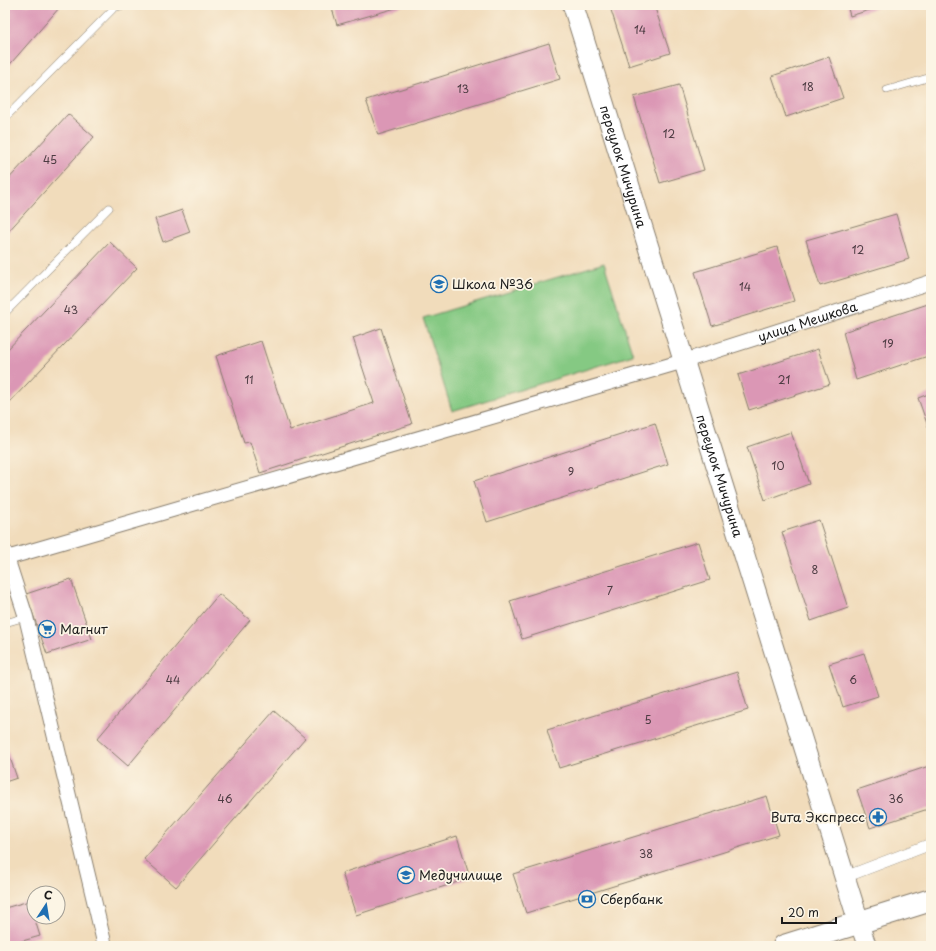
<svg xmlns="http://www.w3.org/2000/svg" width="936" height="951" viewBox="0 0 936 951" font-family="'Playpen Sans',sans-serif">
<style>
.green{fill:#85c983;stroke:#507250}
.building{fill:#db97b5}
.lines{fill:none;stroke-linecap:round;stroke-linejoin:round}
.service-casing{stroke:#867c6c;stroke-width:8}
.pedestrian-casing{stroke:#867c6c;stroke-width:12}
.minor-casing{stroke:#867c6c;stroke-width:16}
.tertiary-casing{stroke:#867c6c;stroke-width:20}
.secondary-casing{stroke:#867c6c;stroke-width:22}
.primary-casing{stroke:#867c6c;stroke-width:24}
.service{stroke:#fff;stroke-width:7}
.pedestrian{stroke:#fff;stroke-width:11}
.minor{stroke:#fff;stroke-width:14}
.tertiary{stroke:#fff;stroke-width:18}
.secondary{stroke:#fff;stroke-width:20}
.primary{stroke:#fff;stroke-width:22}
.labels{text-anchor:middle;stroke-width:3.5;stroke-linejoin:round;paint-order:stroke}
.number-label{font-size:11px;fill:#4c3b42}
.street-label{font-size:13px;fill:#1c1c1c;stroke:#fcf5e5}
.poi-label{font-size:13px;fill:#1c1c1c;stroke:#fcf5e5;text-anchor:start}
</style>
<rect width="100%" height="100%" fill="#fcf5e5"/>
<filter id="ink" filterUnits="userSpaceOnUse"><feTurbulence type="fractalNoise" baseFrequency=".025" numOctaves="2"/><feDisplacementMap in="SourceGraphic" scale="8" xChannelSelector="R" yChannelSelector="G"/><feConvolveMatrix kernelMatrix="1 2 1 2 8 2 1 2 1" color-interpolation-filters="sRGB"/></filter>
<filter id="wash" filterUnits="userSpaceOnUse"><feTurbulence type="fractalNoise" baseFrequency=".012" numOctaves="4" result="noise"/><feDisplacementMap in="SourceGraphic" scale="16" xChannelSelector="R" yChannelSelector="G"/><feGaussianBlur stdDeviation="0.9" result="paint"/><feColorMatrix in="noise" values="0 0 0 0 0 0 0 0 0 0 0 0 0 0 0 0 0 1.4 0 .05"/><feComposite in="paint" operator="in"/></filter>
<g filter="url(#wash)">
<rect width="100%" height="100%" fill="#f1dcbb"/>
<!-- green -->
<path class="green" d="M604,263l29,92 -181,56 -29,-93z"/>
<g id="blocks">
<!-- building -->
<path class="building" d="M10,5h48l2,2 -55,63v-60z
M331,5h75l-69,20z
M617,5h37l16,48 -41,13 -19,-59z
M847,5h39l-36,11z
M549,43l11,36 -182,56 -12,-35z
M829,57l14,41 -57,19 -14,-41z
M679,85l25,85 -44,13 -26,-86z
M68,114l26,23 -89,98v-52z
M182,210l8,22 -27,10 -8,-23z
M896,214l13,45 -89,27 -14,-46z
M110,242l27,26 -129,136 -3,-3v-49z
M777,247l17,54 -82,25 -17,-54z
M931,303v52l-75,25 -13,-48z
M381,328l31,96 -152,49 -10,-31 -6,1 -28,-87 45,-15 29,89 84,-27 -21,-65z
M818,349l12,35 -81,26 -11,-35z
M931,393v42l-13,-37z
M655,423l13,41 -181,58 -13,-41z
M791,432l18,52 -44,16 -18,-53z
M819,520l29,88 -37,13 -29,-89z
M698,542l12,38 -188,59 -12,-38z
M71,579l21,60 -45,15 -21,-60z
M219,594l31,26 -122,146 -31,-27z
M864,653l14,43 -35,11 -14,-43z
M737,672l11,38 -189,58 -12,-38z
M274,711l31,27 -129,149 -32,-28z
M5,743l12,35 -12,4z
M929,766l2,6v36l-61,20 -13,-38z
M767,796l12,39 -253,78 -13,-39z
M457,836l13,42 -114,37 -14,-42z
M29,901l11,35 -35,10v-38z"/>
</g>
</g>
<g filter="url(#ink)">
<use href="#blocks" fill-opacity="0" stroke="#867c6c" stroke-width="1"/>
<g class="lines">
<!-- service casing -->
<g class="service-casing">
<path id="service" d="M887,90l44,-13
M5,118l109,-110 10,-3
M5,313l104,-105
M5,623l21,-6"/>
</g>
<!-- pedestrian casing -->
<g class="pedestrian-casing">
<path id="pedestrian" d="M845,877l86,-33"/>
</g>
<!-- minor casing -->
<g class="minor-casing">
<g id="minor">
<path id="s1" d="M5,552l2,6 677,-197 247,-79"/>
<path d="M7,558l19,59 79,329"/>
</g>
</g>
<!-- tertiary casing -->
<g class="tertiary-casing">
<path id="tertiary" d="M859,923l8,23"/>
</g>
<!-- secondary casing -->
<g class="secondary-casing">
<g id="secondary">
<path id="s2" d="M573,5l286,918"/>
</g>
</g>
<!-- primary casing -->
<g class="primary-casing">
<path id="primary" d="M784,946l147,-46"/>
</g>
<!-- service -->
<use href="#service" class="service"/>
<!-- pedestrian -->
<use href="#pedestrian" class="pedestrian"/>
<!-- minor -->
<use href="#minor" class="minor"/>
<!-- tertiary -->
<use href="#tertiary" class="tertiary"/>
<!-- secondary -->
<use href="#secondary" class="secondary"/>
<!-- primary -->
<use href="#primary" class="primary"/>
</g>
</g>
<!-- icons -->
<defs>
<g id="school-ring" transform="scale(0.9)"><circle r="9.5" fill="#fcf5e5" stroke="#1f6fb2" stroke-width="1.5"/><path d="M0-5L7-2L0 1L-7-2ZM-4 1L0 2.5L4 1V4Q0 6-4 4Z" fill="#1f6fb2"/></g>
<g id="supermarket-ring" transform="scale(0.9)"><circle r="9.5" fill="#fcf5e5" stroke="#1f6fb2" stroke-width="1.5"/><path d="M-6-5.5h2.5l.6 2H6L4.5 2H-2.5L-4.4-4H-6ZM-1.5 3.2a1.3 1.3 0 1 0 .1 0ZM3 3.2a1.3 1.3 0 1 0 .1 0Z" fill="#1f6fb2"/></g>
<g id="pharmacy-ring" transform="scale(0.9)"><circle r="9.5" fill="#fcf5e5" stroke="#1f6fb2" stroke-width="1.5"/><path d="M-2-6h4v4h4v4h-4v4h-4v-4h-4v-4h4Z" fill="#1f6fb2"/></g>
<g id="university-ring" transform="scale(0.9)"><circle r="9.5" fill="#fcf5e5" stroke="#1f6fb2" stroke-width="1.5"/><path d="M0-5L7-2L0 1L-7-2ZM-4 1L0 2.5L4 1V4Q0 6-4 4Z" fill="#1f6fb2"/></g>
<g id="bank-ring" transform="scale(0.9)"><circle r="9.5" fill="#fcf5e5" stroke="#1f6fb2" stroke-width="1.5"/><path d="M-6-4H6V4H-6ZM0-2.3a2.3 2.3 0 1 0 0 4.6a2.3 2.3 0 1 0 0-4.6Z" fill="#1f6fb2"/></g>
</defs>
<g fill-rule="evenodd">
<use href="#school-ring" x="439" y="284"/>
<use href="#supermarket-ring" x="47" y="629"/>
<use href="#pharmacy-ring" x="878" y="817"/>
<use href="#university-ring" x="406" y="875"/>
<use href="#bank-ring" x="587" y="899"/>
</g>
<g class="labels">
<!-- number labels -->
<g class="number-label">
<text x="640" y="34">14</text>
<text x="808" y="91">18</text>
<text x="463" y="93">13</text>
<text x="669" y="138">12</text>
<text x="50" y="164">45</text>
<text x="858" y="254">12</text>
<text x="745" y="291">14</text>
<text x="71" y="314">43</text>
<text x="888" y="348">19</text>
<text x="249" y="384">11</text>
<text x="784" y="384">21</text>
<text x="778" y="470">10</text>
<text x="571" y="476">9</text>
<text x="815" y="574">8</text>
<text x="610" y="595">7</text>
<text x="173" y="684">44</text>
<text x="853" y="684">6</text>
<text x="648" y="724">5</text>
<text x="225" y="803">46</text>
<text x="896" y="803">36</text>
<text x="646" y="858">38</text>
</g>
<!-- street labels -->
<g class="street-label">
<text dy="5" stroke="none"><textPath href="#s2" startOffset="169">переулок Мичурина</textPath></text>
<text dy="5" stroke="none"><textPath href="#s1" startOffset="841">улица Мешкова</textPath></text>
<text dy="5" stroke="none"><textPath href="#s2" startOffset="493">переулок Мичурина</textPath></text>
</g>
<!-- poi labels -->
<g class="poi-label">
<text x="452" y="289">Школа №36</text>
<text x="60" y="634">Магнит</text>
<text x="865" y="822" text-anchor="end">Вита Экспресс</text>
<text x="419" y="880">Медучилище</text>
<text x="600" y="904">Сбербанк</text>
</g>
</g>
<!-- margin -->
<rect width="936" height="951" fill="none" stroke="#fcf5e5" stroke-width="20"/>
<!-- north arrow -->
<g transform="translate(46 905) rotate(12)"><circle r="19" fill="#fcf5e5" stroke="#a29e95"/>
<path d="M0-3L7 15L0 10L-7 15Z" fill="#1f6fb2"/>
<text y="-6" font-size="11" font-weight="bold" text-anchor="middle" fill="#1c1c1c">С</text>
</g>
<!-- scale -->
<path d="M782 917v6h54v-6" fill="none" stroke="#1c1c1c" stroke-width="2"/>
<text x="788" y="917" font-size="12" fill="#1c1c1c" stroke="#fcf5e5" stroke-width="3" paint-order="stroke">20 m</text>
</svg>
